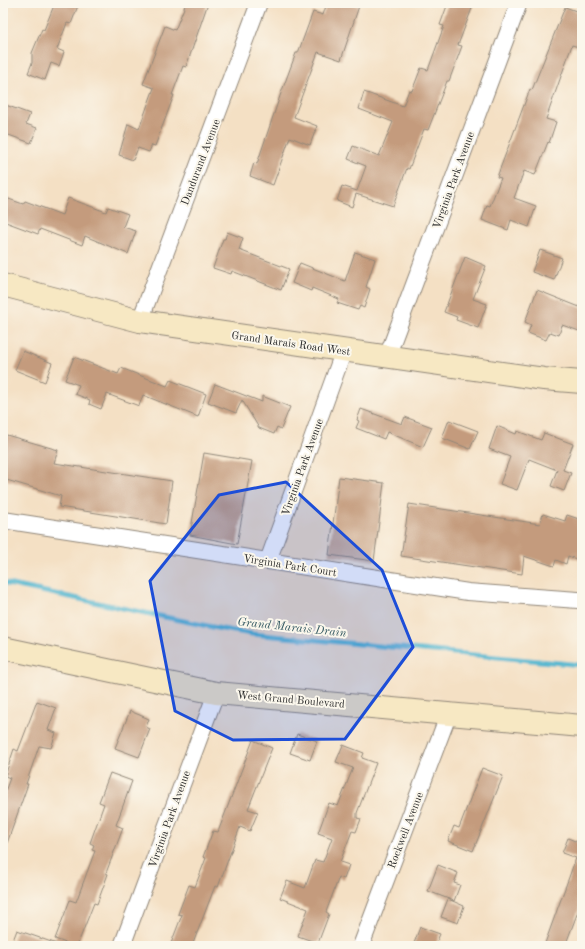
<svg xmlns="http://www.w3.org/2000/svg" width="585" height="949" viewBox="0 0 585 949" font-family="'Old Standard TT',serif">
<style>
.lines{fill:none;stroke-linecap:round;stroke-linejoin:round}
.stream{stroke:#4eb3cd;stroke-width:5}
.building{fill:#c49b7d}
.street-casing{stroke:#908678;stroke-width:18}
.secondary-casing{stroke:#908678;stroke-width:24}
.street{stroke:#fff;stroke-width:16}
.secondary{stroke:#f7e8c3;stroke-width:22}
.marked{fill:#1d4ed8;fill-opacity:0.2;stroke:#1d4ed8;stroke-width:3;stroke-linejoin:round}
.labels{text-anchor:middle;stroke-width:4;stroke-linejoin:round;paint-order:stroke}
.street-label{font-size:11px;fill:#2b2b2b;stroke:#fbf7ec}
.water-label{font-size:12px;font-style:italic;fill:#375b64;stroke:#fbf7ec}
</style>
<rect width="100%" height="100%" fill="#fbf7ec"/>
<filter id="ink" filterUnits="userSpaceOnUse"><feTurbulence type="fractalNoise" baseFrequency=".025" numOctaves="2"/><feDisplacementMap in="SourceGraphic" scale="8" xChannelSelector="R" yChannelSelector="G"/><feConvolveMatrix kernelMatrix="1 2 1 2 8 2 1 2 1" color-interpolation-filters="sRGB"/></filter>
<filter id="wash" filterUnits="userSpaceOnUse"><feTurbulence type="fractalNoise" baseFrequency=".012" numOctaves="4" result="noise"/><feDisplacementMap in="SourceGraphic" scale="16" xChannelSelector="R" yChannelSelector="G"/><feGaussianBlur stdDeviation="0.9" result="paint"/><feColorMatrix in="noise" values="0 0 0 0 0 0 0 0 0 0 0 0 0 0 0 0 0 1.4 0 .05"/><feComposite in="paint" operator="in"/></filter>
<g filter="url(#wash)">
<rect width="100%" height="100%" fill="#f4e0c4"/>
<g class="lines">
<!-- stream -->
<path class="stream" d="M3,583l219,46 30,5 330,31"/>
</g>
<g id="blocks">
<!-- building -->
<path class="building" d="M55,3h24l-8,21 -4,-1 -10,26 7,3 -5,14 -8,-3 -6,17 -17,-7 4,-10v-10l10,-24 2,1z
M186,3h22l-22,64 -3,-1 -11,29h2l-19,51 -3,-1 -3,7 -11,-4 -5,12 -14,-5 9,-31 11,5 15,-41 -11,-4 22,-58 10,4z
M327,3h23l9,3 -18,54 -23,-8 -24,65 23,9 -7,19 -20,-8 -17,48 -23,-9 4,-13 3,1 23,-68 16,-43h2l15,-41 10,3z
M448,3h26l-16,42 4,1 -13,35h-2l-19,49 -4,-1 -15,40 -2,-1 -14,38 -37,-12 -4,13 -15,-6 5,-15 15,5 9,-25 -18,-7 5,-13 26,10 14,-34 -34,-13 5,-17 39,14 6,-16 3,1 9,-23 7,2 16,-44 -4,-1z
M565,7l17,6v35l-10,-3 -26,74 10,3 -7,21 -1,-1 -13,33 -11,-4 -10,27 22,8 -7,21 -18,-7 -3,10 -26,-10 5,-15 3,1 11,-28 -4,-1 33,-88 2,1z
M3,104l27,10 -4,10 11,4 -6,15 -28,-10z
M3,197l20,7 2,-3 37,14 6,-17 38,14 2,-5 20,7 -5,13 13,4 -8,23 -43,-18 -3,9 -42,-16 -2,5 -35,-13z
M227,232l16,6 -4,12 50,19 -8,21 -49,-19 -1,3 -18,-6 10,-29h2z
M540,250l22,8 -8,22 -22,-8z
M355,252l20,7 -9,28 4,2 -6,19 -4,-2 -2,4 -21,-7 2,-4 -27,-11 -1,3 -19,-8 8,-20 45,18z
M465,257l21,9 -13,33 14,5 -9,24 -22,-8 1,-3 -13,-5z
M537,290l45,18v24l-20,-7 -3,10 -9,-3 -4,8 -18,-7 3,-8 -6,-3z
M23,351l29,12 -7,19 -30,-12z
M74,357l44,17 3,-6 46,18 3,-6 36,14 -8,23 -55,-22 -4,11 -32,-12 -6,15 -12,-5 1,-4 -15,-6 4,-9 -14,-5z
M215,384l47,18v-6l28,11 -9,22 -4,-2 -3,7 -15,-6 -17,-28 -6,13 -28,-11z
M361,409l41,15 3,-7 27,10 -9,20 -36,-15 -3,7 -28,-11 3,-7 -2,-1z
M449,420l29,11 -8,18 -28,-11z
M497,426l19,8 1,-3 24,9 3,-7 29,11 -10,26 8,3 -7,18 -13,-5 6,-16 -28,-11 -12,31 -17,-6 10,-27 -21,-8z
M3,434l55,16 -4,13 118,18 -6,43 -107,-17 2,-11 -58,-17z
M204,453l48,8 -15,83 -47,-9z
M339,477l45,6 -10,78 -45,-6z
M409,504l131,20 3,-10 22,7 2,-6 15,5v41l-14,-5 -2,8 -10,-4 -2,6 -30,-10 -2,18 -121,-18z
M37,701l19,7 -8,22 8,3 -5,15 -12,-2 -13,38h2l-23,65h-2v-52l7,-19 -5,-2 9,-27 4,2z
M130,711l19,8 -3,8 4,2 -11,28 -24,-9z
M297,734l20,7 -7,19 -20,-7z
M253,740l19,8 -24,61 10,3 -8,19 -10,-4 -22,60 -3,-1 -23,60h-22l12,-31 -4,-1 11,-29 6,2 11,-29 -3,-1 10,-26 5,1z
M343,745l21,8 -2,5 14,5 -19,50v5l4,1 -5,13 -4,-1 -12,31 9,3 -5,14 -5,-2 -13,35 3,2 -11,29 -20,-7 10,-27 -28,-11 7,-17 18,7 10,-28 8,2 9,-24 -14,-5 11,-30 9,3 15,-38 -17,-6z
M482,768l21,8 -30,75 -25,-10 6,-15 5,2z
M110,773l22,8 -16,44 7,3 -17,45 2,1 -11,30 -3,-1 -17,43h-3l-19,-7 15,-39 6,2 19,-51 -3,-1 2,-5 -4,-2 14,-39 -5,-2z
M568,838l14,6v57l-17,45h-21l32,-88 -14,-5z
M438,865l20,8 -4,10 6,2 -6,16 -26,-10z
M448,899l16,7 -6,17 -17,-6z
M420,927l20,7 -5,12h-22z
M17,930l40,14 -1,2h-36l-8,-3z"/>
</g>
</g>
<g filter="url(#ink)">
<use href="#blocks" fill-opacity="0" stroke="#908678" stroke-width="1"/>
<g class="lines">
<!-- street casing -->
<g class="street-casing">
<path id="street" d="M140,321l119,-318
M387,357l132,-354
M3,520l465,72 110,8
M268,561l76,-211
M122,946l94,-253
M361,946l88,-233"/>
</g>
<!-- secondary casing -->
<g class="secondary-casing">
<path id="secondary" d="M3,285l137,36 404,58 38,3
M3,648l213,45 366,33"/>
</g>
<!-- street -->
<use href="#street" class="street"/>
<!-- secondary -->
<use href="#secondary" class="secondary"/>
</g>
</g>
<!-- marked area -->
<path class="marked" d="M286,482l96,88 31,77 -68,92 -112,1 -58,-29 -25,-130 69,-86z"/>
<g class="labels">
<!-- street labels -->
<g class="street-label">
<text transform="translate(200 162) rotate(-69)" y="4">Dandurand Avenue</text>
<text transform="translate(453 180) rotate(-70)" y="4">Virginia Park Avenue</text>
<text transform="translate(291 343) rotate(8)" y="4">Grand Marais Road West</text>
<text transform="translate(302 467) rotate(-70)" y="4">Virginia Park Avenue</text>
<text transform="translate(290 565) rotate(9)" y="4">Virginia Park Court</text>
<text transform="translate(291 699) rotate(5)" y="4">West Grand Boulevard</text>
<text transform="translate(169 819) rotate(-70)" y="4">Virginia Park Avenue</text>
<text transform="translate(405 830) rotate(-69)" y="4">Rockwell Avenue</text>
</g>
<!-- water labels -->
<g class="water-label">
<text transform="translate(292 627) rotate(6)" y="4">Grand Marais Drain</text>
</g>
</g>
<!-- margin -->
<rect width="585" height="949" fill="none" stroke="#fbf7ec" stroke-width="16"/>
</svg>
